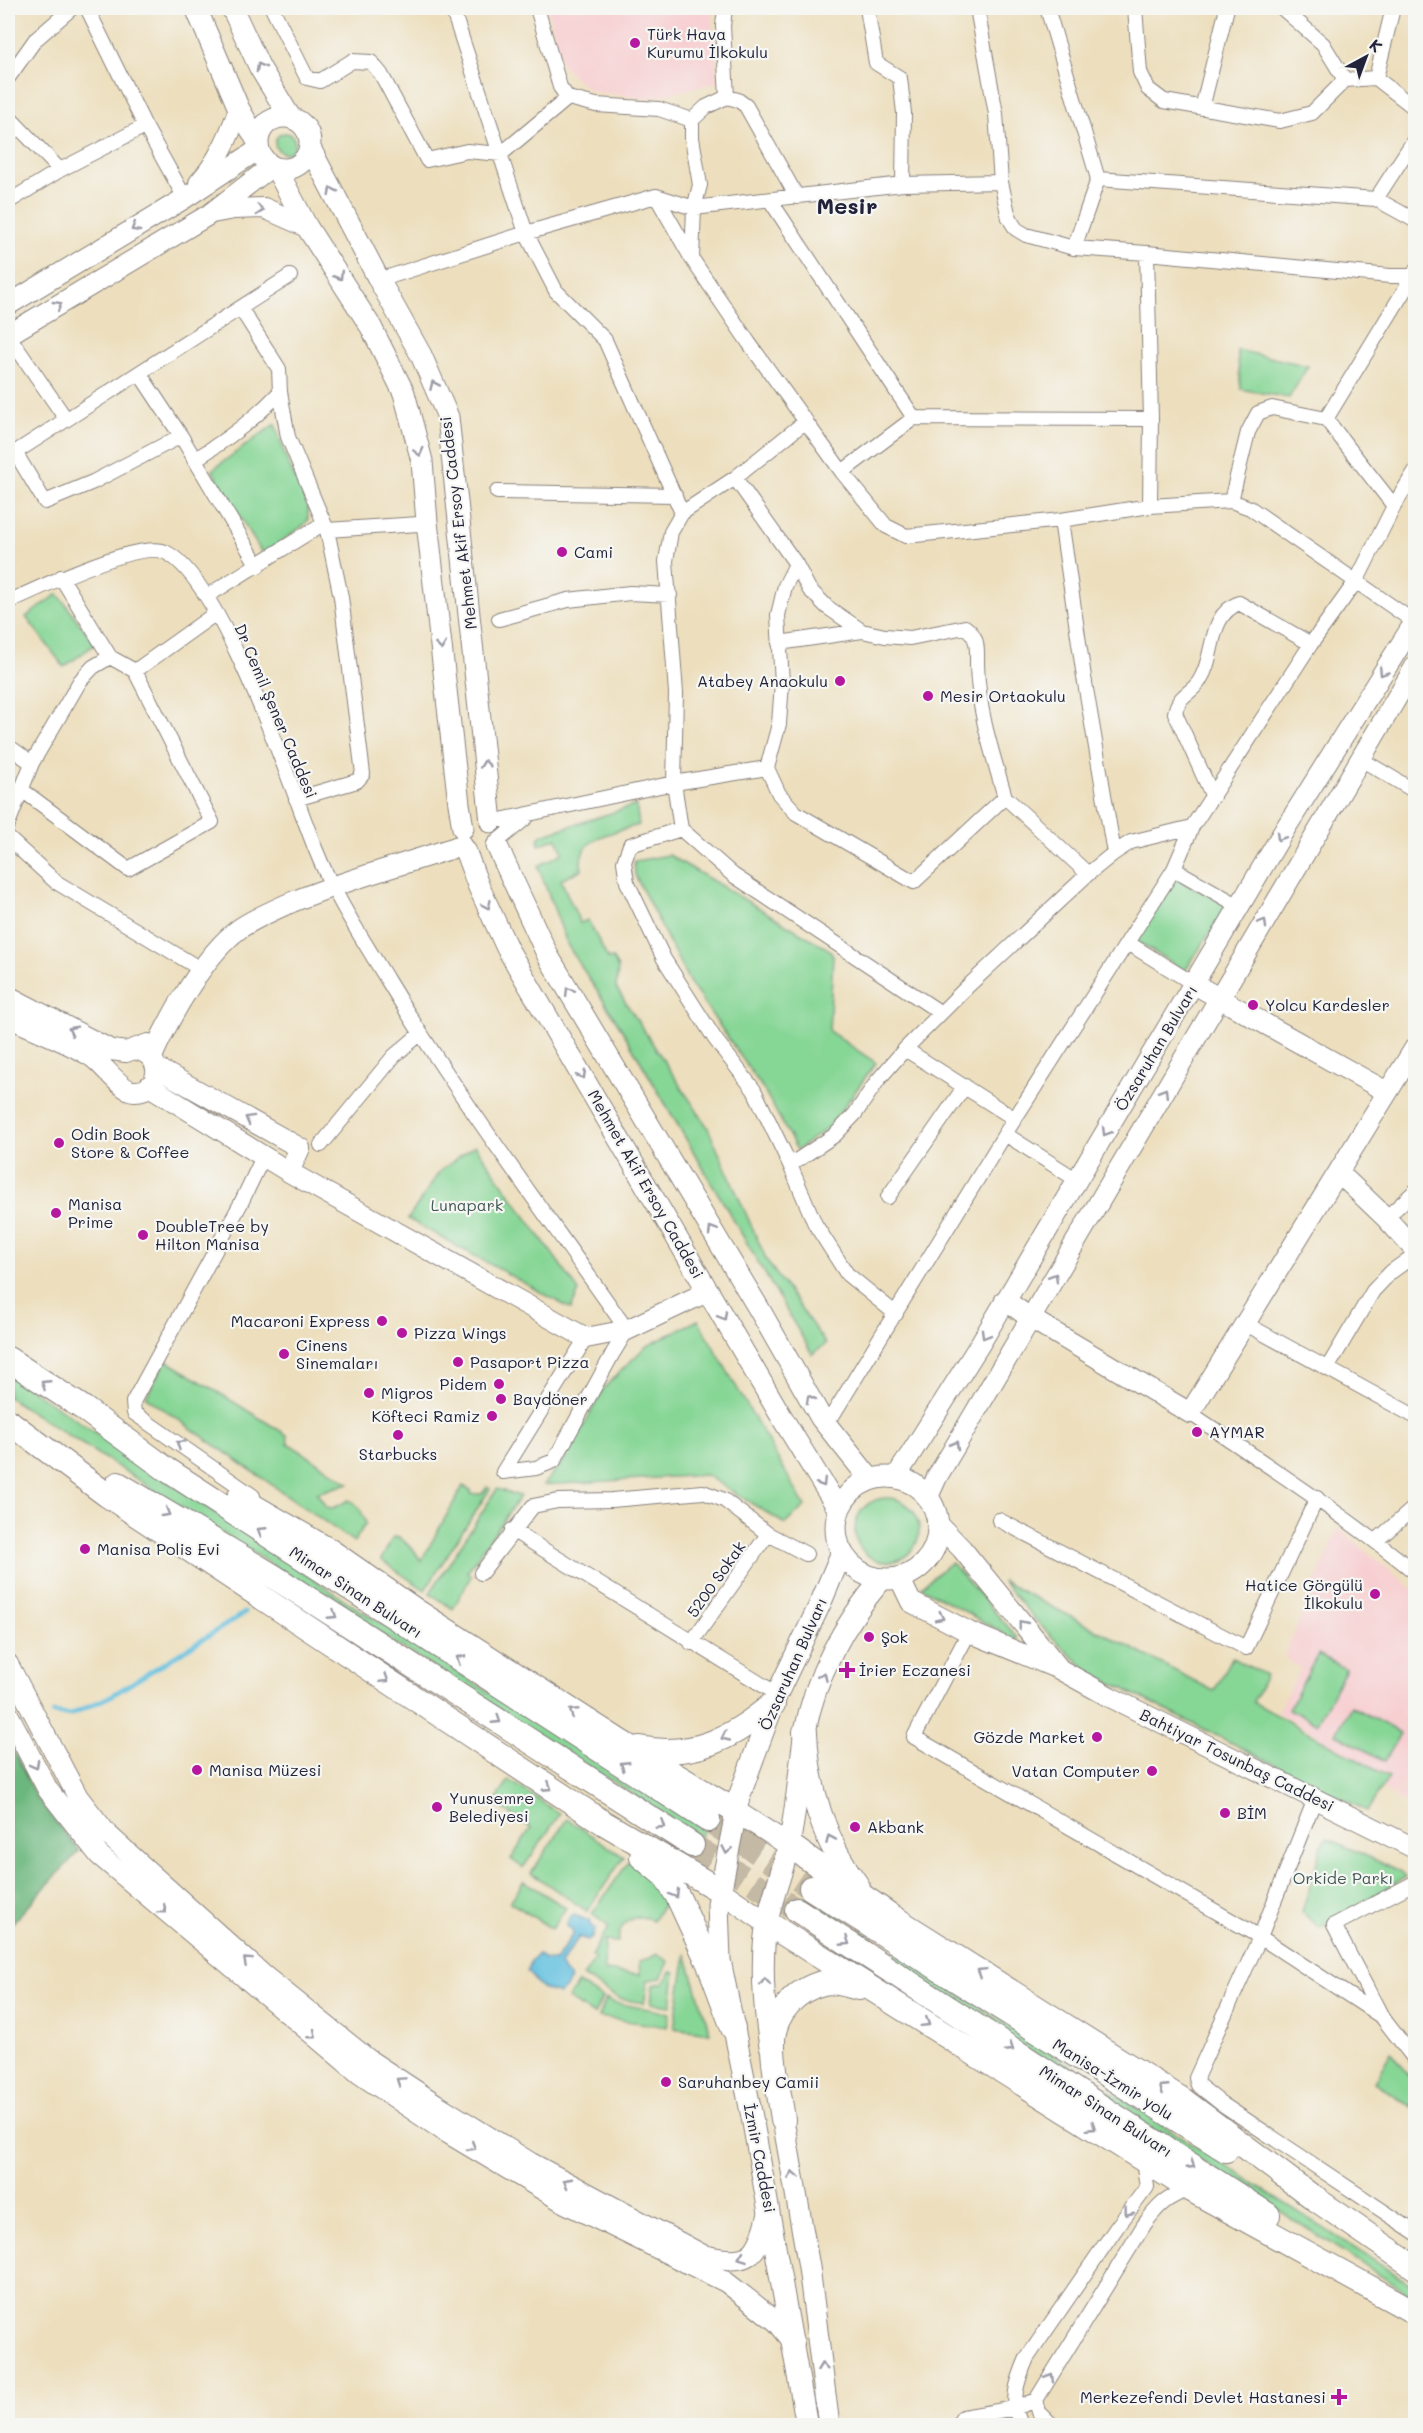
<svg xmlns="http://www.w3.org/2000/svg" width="1423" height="2433" viewBox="0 0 1423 2433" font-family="Mali,sans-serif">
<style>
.built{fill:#f7cfd1}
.green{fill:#86d695;stroke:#547c68;stroke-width:1.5}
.forest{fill:#6cb77e;stroke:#476c5c;stroke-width:1.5}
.water{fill:#61bfdf;stroke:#42708d;stroke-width:1.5}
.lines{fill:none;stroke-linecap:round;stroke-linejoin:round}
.stream{stroke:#61bfdf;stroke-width:4.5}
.highway-tunnel{stroke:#c4b9a4;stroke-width:24;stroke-dasharray:24 12;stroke-linecap:butt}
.street-casing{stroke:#88807c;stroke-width:16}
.secondary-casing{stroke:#88807c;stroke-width:22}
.primary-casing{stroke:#88807c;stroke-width:23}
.highway-casing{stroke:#88807c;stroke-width:26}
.street{stroke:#fff;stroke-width:14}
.secondary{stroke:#fff;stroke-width:20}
.primary{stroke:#fff;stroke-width:21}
.highway{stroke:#fff;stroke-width:24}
.oneway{stroke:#9c9ca7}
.poi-dot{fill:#b5179e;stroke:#f6f6f2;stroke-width:2}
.labels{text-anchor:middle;stroke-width:4.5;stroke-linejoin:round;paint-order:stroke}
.poi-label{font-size:16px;fill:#22223b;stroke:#f6f6f2;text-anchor:start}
.street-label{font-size:16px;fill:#22223b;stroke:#f6f6f2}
.park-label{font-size:16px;fill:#405856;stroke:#f6f6f2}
.district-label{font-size:22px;font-weight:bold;fill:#22223b;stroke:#f6f6f2}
</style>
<rect width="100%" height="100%" fill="#f6f6f2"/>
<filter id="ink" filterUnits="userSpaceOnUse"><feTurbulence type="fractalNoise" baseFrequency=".0167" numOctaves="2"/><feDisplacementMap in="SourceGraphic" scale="12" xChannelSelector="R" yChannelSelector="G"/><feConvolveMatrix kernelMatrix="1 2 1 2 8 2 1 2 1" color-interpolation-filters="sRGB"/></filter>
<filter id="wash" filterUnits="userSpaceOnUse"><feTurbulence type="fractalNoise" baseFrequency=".008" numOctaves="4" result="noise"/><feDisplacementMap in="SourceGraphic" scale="24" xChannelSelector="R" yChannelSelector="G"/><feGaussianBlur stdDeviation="1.35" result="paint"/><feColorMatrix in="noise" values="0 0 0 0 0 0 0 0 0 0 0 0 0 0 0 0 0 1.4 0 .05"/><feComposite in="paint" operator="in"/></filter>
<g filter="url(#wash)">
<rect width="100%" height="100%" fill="#eddfbe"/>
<!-- built -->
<path class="built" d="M547,8h168l-3,13 6,61 -71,17 -57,-8 -28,-26z
M1338,1528l77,63v182l-22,24 -77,-63 -39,-22 24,-44 -17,-11z
M1415,1776v33l-21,-11z"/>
<!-- green -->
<path class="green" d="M275 143a10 10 0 1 1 20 0a10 10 0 1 1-20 0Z
M1237,350l71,16 -19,32 -48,-9z
M275,424l12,37 21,45v14l-4,5 -41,30 -51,-85z
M58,594l37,50 -31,23 -38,-50z
M636,805l3,20c-23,7 -65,12 -57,44l-21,11 19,43 8,-3 20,39 4,-1 6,10 -2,20 91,138 60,135 59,83 -14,10 -191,-326 -53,-82 -30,-80 25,-13 -6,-15 -18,7 -1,-6 4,-4z
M669,855l161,95 3,6 -4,75 47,32 -46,63 -33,24 -33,-60 -74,-107 -55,-108 -1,-14z
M1175,878l53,27 -43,66 -49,-30z
M475,1145l104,146 -8,18 -163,-90 32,-48z
M698,1320l107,186 -20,18 -79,-49 -163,10 23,-27 38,-70 41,-41z
M166,1360l121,75 1,8 61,40 -32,10 9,14 7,1 16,-8 10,7 7,16 -12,19 -208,-145z
M8,1374l349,234 347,221 -4,8 -692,-440z
M463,1486l8,4v4h11l5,-7 3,2 -65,101 -44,-30 12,-23h6l15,13 7,11z
M497,1489l23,7 -53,76 4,4 -18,33 -23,-16z
M855 1530a32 32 0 1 1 64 0a32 32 0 1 1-64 0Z
M951,1562l66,75v4l-96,-54z
M1002,1581l212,110 18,-33 34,17 -13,27 136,75 -22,34 -275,-138c-35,-27 -62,-59 -90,-92z
M1318,1654l28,15 -29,54 -28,-14z
M1351,1706l49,27 -15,28 -49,-27z
M509,1780l51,34 -37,54 -12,-9 20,-31 -37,-25z
M567,1819l57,38 -37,54 -56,-38z
M1327,1838l75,34 4,5 -86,51 -18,-16 20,-67z
M629,1861l27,24 9,18 -12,17c-18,-8 -34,1 -35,22l-13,-1 -1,30 36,4 -1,-14 11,-3 7,-4 12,8 -8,16 -13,2 -4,23 -24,-4 -37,-22 12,-18 -4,-3 18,-29 -17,-13z
M524,1881l42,27 -14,21 -42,-27z
M805,1895l610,392v11l-615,-395z
M686,1954l24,79 -36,-5z
M671,1972h4l-4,34 -20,-3 2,-18 10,-2z
M578,1983l24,15 -8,17 -26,-16z
M606,1999l9,4 55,10 -3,14 -68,-10z
M1391,2052l24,31v26l-41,-27z"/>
<!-- forest -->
<path class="forest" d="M8,1738l28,59 43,54 -68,73 -3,-4z"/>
<!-- water -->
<path class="water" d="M574,1915l15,6 2,5 4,3 -2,7 -5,4 -9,-3 -19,27 4,8 6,5 -3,10 -8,7c-6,-3 -13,-2 -18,-7 -6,-5 -8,-10 -14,-15l4,-11 7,-7 7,6 10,1 18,-27 -1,-5 -6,-3 3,-7z"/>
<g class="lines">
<!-- stream -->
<path class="stream" d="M53,1713l17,2 41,-19 134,-83"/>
</g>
</g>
<g filter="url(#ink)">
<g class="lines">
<!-- highway-tunnel -->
<path class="highway-tunnel" d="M708,1820l103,68
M692,1845l105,65"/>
<!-- street casing -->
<g class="street-casing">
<path id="street" d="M87,8l58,118 40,72
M272,8l35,70 13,3 32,-20 19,1 10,12 46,86 40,-9 34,3 67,-56 -8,-11 -23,-79
M452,8l74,225 30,58 49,49 77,173
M725,8l-2,18 4,71
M867,8l9,55 24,15 4,35 -1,71
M977,8l19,106 5,68 8,36 7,11 10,6 48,13 73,5 243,23h23l3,-6
M1047,8l51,171 -24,69
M1135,8l5,64 8,17 16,12 116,20 32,-8 33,-33 31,-2
M1282,8l41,36 22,36
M1393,8l-17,70 40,31
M8,78l27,-38 37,-32
M568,98l28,7 63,4 33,11 14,-13 21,-10 11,3 8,6 51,91
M1202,108l25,-100
M8,116l52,54
M1098,179l278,20 40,22
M656,196l36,63 57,84 93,129 44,54 20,10 155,-16 89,-14 81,-5 19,7 166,115
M1376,199l40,-62
M770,200l144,218
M8,202l52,-32 85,-44
M1147,253l4,166 -1,87
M692,259l2,-51 6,-23 -8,-47v-18
M379,280l147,-47 130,-37 38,12 209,-24 98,-2
M241,309l38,60 1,23 8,45 39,93 14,67 22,177 -6,7 -61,18
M8,335l58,84
M140,374l41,62 77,130
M1326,419l87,-143
M806,421l-71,57 -53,35 -11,19 -5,29 10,132 -2,90 7,46 52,46 208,138 26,-26 121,-113 26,-21 17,-11 61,-15 119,-183 46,-64 37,-74 22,-36
M15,452l30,50 48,-20 88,-46
M8,457l282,-181
M194,460c32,-20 60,-40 86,-68
M842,472l72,-54 237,1
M735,478l61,86 13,25 18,18 35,24 23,5 25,2 55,-11c14,10 12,22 12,37 1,48 15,88 28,133l-91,85 -118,-69 -17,-19 -12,-26 12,-44 3,-41 -4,-68 7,-29 11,-22
M497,492l178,3
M1231,501l17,-69 10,-19 14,-5 54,11 68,87
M1061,520l23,157 30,176
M327,530l92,-6 8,-2
M61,577l49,80
M207,596l117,-73
M8,602c28,-13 130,-62 157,-50 56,25 126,235 150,296 19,48 47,90 73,133 73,121 159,234 239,349l-14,23 -59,108 -18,7 -33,4
M499,619l69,-19 62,-7 40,2
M779,643l83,-12
M8,746l24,17
M1359,758l57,34
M22,790l106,79 84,-47 -77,-151
M1005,797l83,77
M1213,797l-38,-84c4,-20 16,-18 25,-33 16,-25 7,-64 39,-77l72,41
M491,822l183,-39 93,-15
M8,824l24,-61 48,-82 13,-14 17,-10 25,14 81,-58
M681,829l-51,16 -6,17 3,20 37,77 51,80 39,51 36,75 25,59 32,50 49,40
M8,838l48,44 146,88
M499,840l28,-23
M1174,869l65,37
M1128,943l66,41
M905,1049l110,70
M1005,1134l72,46
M321,1145l73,-89 26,-22
M790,1165l45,-30 20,-21 23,-34 27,-31 36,-36
M888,1197l77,-111
M1386,1218l30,-28
M1246,1324l170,93
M1328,1367l45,-76 18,-19 25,-18
M834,1413l171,-279 169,-265 18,-42
M1190,1413c77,52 154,102 226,160
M503,1472l83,-134
M253,1496l-119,-83 -1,-11 108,-199 23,-48
M999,1520l247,128 71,-150
M512,1530l265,164
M1376,1541l40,-35
M481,1573l52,-67 25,-5 54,-1 91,-8 21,8 44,34 38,20
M969,1632l-55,105 346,200 122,80 34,44
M691,1643l77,-109
M1315,1799l-55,138 -64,141 2,7 24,19 194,129
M1382,2017l-48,-92 82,-43
M957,2426l6,-9 52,-9 21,-8
M1022,2426c-13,-23 -5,-45 5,-68l90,-131 30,-40 -4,-27
M1053,2426l-14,-14 -3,-12 108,-175c15,-21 22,-27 46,-36"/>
</g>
<!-- secondary casing -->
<g class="secondary-casing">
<path id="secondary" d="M199,183c19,-21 30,-47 40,-74
M212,213l22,-4 30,-1 43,19
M8,305l177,-107 74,-49
M8,335l202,-121 62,-48
M1194,984l193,108
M8,996l103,54 15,2 22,-8
M8,1017c27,13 58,24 84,40 12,8 29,34 42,34 27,1 31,-35 3,-41
M152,1057c17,-39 52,-102 87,-128 16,-11 35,-19 53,-27 55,-23 113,-38 170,-57
M157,1068l143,80 -11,24
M149,1086l140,86 297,166 41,-8 82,-39
M1339,1173l47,45 30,33
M1005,1300l25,18 160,95 226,-367
M896,1477l84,-133 305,-515 131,-209
M928,1497l9,-20 479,-812
M939,1525l23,24 96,118
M900,1579l11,23 58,30 90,37 51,28 306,152
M8,1664l70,133 29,37 155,140 107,86 67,44 95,59 172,92c47,11 54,3 66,-43
M8,1714l40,76 51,65 261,219 84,57 121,72 161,79 51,40 17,21"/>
</g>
<!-- primary casing -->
<g class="primary-casing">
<path id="primary" d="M196,8l43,101 19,33
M232,8l28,60 30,49
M258 143a26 26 0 1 1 52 0a26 26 0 1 1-52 0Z
M310,148l69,132 42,75 27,62 43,405
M276,168l31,59 64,100 33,66 18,68 5,61 32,282 4,24
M497,846l51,110 211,353 62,109 49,61
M465,850l13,35 29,63 277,473 55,89
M836 1528a51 51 0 1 1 102 0a51 51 0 1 1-102 0Z
M735,1811l54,34
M719,1890l48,33
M770,2046c-6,-37 -10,-87 -3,-123 5,-27 16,-52 22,-79 8,-37 10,-75 16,-112 10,-57 40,-110 77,-153
M780,2103l29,164 20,159
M807,2426l-55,-309 -32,-157 -2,-56 21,-107 38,-103 44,-92 21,-50"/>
</g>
<!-- highway casing -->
<g class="highway-casing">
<path id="highway" d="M8,1359l75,49 83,61 542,351
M8,1421l99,74 398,263 99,65 115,67
M118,1484l155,92 419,269
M239,1498l91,53 86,60 206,132 113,68
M805,1732c2,55 19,110 53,155
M639,1748c54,11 94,-10 134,-44
M789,1845l102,71 293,185 130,97 102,70
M642,1857l23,19 13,21 31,67 24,64
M811,1888l415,262
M797,1910l471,305
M767,1923l423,266 226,124
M783,2120c-3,-26 -11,-53 -10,-78 0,-28 24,-53 50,-59 12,-3 26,3 36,5"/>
</g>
<!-- street -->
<use href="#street" class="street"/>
<!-- secondary -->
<use href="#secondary" class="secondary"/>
<!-- primary -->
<use href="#primary" class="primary"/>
<!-- highway -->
<use href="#highway" class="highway"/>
</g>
<!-- one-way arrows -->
<defs><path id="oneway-chevron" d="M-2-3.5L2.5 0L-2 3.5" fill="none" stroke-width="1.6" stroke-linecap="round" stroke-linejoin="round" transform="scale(1.5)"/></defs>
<g class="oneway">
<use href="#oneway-chevron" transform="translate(260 67) rotate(-118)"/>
<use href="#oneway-chevron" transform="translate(332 191) rotate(-117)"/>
<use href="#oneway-chevron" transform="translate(260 210) rotate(6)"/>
<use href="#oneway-chevron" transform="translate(135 228) rotate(149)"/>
<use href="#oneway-chevron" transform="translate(339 276) rotate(58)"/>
<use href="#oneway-chevron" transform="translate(58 305) rotate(-31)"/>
<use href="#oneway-chevron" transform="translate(434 385) rotate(-114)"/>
<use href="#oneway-chevron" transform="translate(419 452) rotate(76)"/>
<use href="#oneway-chevron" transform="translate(441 646) rotate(83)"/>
<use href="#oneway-chevron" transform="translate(1383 672) rotate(122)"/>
<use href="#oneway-chevron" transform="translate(485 764) rotate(-96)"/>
<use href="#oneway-chevron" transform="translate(1280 837) rotate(121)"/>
<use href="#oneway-chevron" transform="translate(487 905) rotate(65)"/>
<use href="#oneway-chevron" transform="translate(1263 923) rotate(-60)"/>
<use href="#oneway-chevron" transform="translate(569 991) rotate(-121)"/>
<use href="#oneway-chevron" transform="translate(72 1030) rotate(-153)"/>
<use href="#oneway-chevron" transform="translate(582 1075) rotate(60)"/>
<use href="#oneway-chevron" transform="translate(1164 1092) rotate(-59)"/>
<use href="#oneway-chevron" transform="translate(249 1119) rotate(-151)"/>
<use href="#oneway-chevron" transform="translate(1106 1132) rotate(121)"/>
<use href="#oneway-chevron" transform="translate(712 1230) rotate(-121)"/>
<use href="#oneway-chevron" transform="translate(1054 1277) rotate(-59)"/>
<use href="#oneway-chevron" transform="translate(723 1316) rotate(60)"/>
<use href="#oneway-chevron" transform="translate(985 1335) rotate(120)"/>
<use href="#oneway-chevron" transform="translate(45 1384) rotate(-147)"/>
<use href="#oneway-chevron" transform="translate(810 1399) rotate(-119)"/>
<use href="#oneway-chevron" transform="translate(180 1444) rotate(-146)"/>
<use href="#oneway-chevron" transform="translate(955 1445) rotate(-60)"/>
<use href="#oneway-chevron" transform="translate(822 1483) rotate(58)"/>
<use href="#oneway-chevron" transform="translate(166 1513) rotate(31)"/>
<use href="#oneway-chevron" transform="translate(261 1531) rotate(-147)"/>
<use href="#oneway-chevron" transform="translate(333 1615) rotate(33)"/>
<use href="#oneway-chevron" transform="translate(940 1617) rotate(27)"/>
<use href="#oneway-chevron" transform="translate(1022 1624) rotate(-129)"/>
<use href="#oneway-chevron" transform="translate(460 1659) rotate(-147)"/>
<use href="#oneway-chevron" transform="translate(823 1676) rotate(-66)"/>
<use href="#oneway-chevron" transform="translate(385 1679) rotate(33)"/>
<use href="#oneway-chevron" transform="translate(573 1712) rotate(-147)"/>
<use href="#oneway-chevron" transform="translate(497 1720) rotate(33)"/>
<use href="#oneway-chevron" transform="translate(725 1737) rotate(155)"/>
<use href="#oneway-chevron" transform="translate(35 1765) rotate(62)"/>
<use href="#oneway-chevron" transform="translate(624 1765) rotate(-147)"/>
<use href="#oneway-chevron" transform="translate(548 1787) rotate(33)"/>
<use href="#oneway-chevron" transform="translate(661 1825) rotate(33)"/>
<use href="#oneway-chevron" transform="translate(830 1839) rotate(-114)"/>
<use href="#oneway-chevron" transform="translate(727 1850) rotate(101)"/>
<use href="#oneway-chevron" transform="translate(675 1894) rotate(60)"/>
<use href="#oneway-chevron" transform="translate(163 1910) rotate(40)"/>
<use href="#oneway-chevron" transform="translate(846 1942) rotate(33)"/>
<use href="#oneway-chevron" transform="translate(247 1961) rotate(-138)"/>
<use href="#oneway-chevron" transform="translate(981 1972) rotate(-148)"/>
<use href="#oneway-chevron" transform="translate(765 1982) rotate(-92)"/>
<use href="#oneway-chevron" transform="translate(926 2023) rotate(32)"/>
<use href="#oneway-chevron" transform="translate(313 2035) rotate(39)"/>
<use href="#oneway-chevron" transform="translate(1010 2048) rotate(33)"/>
<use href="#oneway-chevron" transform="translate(400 2081) rotate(-146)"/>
<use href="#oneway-chevron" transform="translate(1163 2088) rotate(-147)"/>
<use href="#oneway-chevron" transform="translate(1092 2127) rotate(33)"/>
<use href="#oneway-chevron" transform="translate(472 2147) rotate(31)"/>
<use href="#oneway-chevron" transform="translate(1191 2165) rotate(33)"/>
<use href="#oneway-chevron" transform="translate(793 2175) rotate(-100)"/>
<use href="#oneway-chevron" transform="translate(567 2182) rotate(-152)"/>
<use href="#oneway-chevron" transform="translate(1128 2212) rotate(127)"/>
<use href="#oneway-chevron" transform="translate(742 2257) rotate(160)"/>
<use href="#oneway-chevron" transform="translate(822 2367) rotate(-97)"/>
<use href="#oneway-chevron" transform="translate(1050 2377) rotate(-59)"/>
</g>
</g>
<!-- markers -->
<g class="poi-dot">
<circle cx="635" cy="43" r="6"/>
<circle cx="562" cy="552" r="6"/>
<circle cx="840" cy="681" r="6"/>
<circle cx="928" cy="696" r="6"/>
<circle cx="1253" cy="1005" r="6"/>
<circle cx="59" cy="1143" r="6"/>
<circle cx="56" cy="1213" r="6"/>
<circle cx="143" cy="1235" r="6"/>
<circle cx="382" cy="1321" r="6"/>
<circle cx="402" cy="1333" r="6"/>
<circle cx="284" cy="1354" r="6"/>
<circle cx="458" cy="1362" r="6"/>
<circle cx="499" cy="1384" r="6"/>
<circle cx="369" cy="1393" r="6"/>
<circle cx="501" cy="1399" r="6"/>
<circle cx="492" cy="1416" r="6"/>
<circle cx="1197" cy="1432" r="6"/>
<circle cx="398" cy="1435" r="6"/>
<circle cx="85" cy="1549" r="6"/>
<circle cx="1375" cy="1594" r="6"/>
<circle cx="869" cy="1637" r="6"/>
<path d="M844 1661h6v6h6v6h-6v6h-6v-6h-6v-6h6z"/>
<circle cx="1097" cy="1737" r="6"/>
<circle cx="197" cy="1770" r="6"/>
<circle cx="1152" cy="1771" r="6"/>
<circle cx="437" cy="1807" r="6"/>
<circle cx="1225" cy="1813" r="6"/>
<circle cx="855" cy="1827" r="6"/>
<circle cx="666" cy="2082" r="6"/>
<path d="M1336 2388h6v6h6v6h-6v6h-6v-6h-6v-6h6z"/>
</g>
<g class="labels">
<!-- poi labels -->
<g class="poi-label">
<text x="647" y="40">Türk Hava<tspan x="647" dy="18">Kurumu İlkokulu</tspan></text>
<text x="574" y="558">Cami</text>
<text x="828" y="687" text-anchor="end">Atabey Anaokulu</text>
<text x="940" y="702">Mesir Ortaokulu</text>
<text x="1265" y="1011">Yolcu Kardesler</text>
<text x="71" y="1140">Odin Book<tspan x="71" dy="18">Store &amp; Coffee</tspan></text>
<text x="68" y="1210">Manisa<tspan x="68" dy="18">Prime</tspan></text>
<text x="155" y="1232">DoubleTree by<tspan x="155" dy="18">Hilton Manisa</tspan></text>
<text x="370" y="1327" text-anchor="end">Macaroni Express</text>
<text x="414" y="1339">Pizza Wings</text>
<text x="296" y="1351">Cinens<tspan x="296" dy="18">Sinemaları</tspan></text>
<text x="470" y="1368">Pasaport Pizza</text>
<text x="487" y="1390" text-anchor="end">Pidem</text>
<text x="381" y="1399">Migros</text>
<text x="513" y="1405">Baydöner</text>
<text x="480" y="1422" text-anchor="end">Köfteci Ramiz</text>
<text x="1209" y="1438">AYMAR</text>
<text x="398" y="1460" text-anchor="middle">Starbucks</text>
<text x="97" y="1555">Manisa Polis Evi</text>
<text x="1363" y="1591" text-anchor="end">Hatice Görgülü<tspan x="1363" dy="18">İlkokulu</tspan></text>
<text x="881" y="1643">Şok</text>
<text x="859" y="1676">İrier Eczanesi</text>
<text x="1085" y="1743" text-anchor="end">Gözde Market</text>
<text x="209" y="1776">Manisa Müzesi</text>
<text x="1140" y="1777" text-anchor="end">Vatan Computer</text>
<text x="449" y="1804">Yunusemre<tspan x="449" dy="18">Belediyesi</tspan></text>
<text x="1237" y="1819">BİM</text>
<text x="867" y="1833">Akbank</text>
<text x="678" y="2088">Saruhanbey Camii</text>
<text x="1326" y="2403" text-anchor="end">Merkezefendi Devlet Hastanesi</text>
</g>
<!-- street labels -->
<g class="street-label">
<text transform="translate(458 523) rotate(-97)" y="6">Mehmet Akif Ersoy Caddesi</text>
<text transform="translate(276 711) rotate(67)" y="6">Dr Cemil Şener Caddesi</text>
<text transform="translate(1156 1048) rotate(-59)" y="6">Özsaruhan Bulvarı</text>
<text transform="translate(646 1184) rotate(60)" y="6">Mehmet Akif Ersoy Caddesi</text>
<text transform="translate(716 1579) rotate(-55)" y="6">5200 Sokak</text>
<text transform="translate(356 1592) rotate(33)" y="6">Mimar Sinan Bulvarı</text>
<text transform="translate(793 1664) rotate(-66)" y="6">Özsaruhan Bulvarı</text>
<text transform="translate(1237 1760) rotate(26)" y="6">Bahtiyar Tosunbaş Caddesi</text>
<text transform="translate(1113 2079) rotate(32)" y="6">Manisa-İzmir yolu</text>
<text transform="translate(1106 2111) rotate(33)" y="6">Mimar Sinan Bulvarı</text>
<text transform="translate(760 2158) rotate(79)" y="6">İzmir Caddesi</text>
</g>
<!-- park labels -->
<g class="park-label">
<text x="467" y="1211">Lunapark</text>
<text x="1343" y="1884">Orkide Parkı</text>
</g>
<!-- district labels -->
<g class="district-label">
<text x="847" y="214">Mesir</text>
</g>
</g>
<!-- margin -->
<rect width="1423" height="2433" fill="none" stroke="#f6f6f2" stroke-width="30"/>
<!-- north arrow -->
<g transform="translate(1366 57) rotate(41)" stroke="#f6f6f2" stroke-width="4.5" paint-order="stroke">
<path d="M0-4.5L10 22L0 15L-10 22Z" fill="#22223b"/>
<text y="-9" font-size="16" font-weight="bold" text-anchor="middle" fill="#22223b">K</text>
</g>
</svg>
